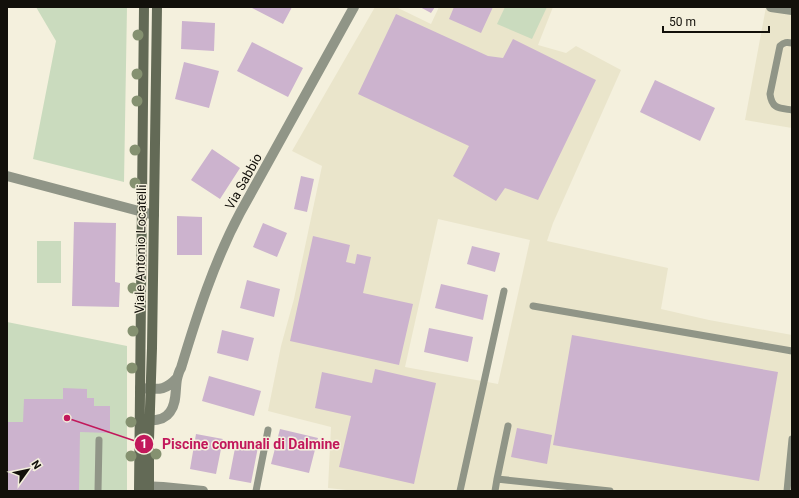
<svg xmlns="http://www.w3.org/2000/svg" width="799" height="498" viewBox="0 0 799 498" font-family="Roboto,sans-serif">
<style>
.built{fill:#eae5cb;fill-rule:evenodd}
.green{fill:#cadbbe}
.building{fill:#ccb3ce}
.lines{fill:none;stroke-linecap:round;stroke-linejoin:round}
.lane{stroke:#909587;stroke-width:7}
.street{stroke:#909587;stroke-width:10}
.secondary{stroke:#636a56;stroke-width:10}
.tree{fill:#859170}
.labels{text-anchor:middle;stroke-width:3;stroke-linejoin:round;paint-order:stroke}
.street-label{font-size:13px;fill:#12100a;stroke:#f4f0dd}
.leader{fill:none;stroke:#c2185b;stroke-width:1.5}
.callout-dot{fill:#c2185b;stroke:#f4f0dd;stroke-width:1.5}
.mark-label{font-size:12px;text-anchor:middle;font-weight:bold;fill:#fff}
.callout-label{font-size:14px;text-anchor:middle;font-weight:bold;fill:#c2185b;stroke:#f4f0dd;stroke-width:3;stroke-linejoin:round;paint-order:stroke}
</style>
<rect width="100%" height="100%" fill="#f4f0dd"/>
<!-- built -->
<path class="built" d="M375,7h21l35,17 8,-17h114l-15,38 28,8 10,-7 45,24 -68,153 -6,18 121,27 -7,41 48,11 83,15v156h-437l-27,-3 3,-61 -63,-16 13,-65 13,-47 28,-133 -30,-15zM438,219l92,21 -32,144 -93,-17z
M766,7h26v121l-47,-8z"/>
<!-- green -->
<path class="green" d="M36,7h91l-3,175 -91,-23 23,-118z
M505,7h42l-15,32 -35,-15z
M37,241h24v42h-24z
M7,322l120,24v145h-120z"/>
<!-- building -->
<path class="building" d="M250,7h42l-9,17z
M420,7h15l-4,6z
M454,7h39l-12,26 -32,-14z
M396,14l92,42 15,2 10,-19 83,41 -58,120 -33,-12 -9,13 -43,-25 16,-30 -111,-52z
M182,21l33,2 -1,28 -33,-2z
M252,42l51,26 -15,29 -51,-26z
M184,62l35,9 -10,37 -34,-9z
M655,80l60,28 -15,33 -60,-29z
M212,149l28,19 -20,31 -29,-19z
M301,176l13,3 -7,33 -13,-3z
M177,216l25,1v38h-25z
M74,222l42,1 -1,59 5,1 -1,24 -47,-1z
M263,223l24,10 -10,24 -24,-10z
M313,236l37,9 -4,17 9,2 2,-10 14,3 -8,36 50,11 -14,61 -109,-24z
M472,246l28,7 -5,19 -28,-8z
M247,280l33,9 -6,28 -34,-9z
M441,284l47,11 -5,25 -48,-12z
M429,328l44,9 -5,25 -44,-10z
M222,330l32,8 -6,23 -31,-8z
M572,335l206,37 -19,109 -206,-36z
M375,369l61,14 -22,101 -75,-17 12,-51 -36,-8 7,-36 50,11z
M209,376l52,15 -7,25 -52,-15z
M63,388l24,1v9h7v8h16v27l-30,-1 -1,59 -72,-1v-68h16l1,-23h39z
M517,428l35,7 -5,29 -36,-7z
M280,429l38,9 -9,35 -38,-9z
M196,434l27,5 -7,35 -26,-5z
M236,443l22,4 -7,36 -22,-4z"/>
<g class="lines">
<!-- lane -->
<path class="lane" d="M792,43c-5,-1 -8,-1 -12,3l-10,48c2,15 9,14 22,16
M533,306l259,45
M497,479l11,-53
M98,491l1,-51
M256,491l12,-61
M460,491l44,-200
M495,491l2,-12 113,12
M787,491l5,-52"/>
<!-- street -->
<path class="street" d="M771,7l21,3
M7,176l147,39
M140,388c18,1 24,4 37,-10
M143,420c9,1 21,1 27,-8 7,-9 5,-22 7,-33 1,-4 2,-8 4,-11 16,-53 33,-106 59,-155l114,-206
M141,486l22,1 40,4"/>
<!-- secondary -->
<path class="secondary" d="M139,491l5,-484
M149,491v-52l3,-91 5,-341"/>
</g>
<!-- trees -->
<g class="tree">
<circle cx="138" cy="35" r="5.5"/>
<circle cx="137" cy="74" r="5.5"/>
<circle cx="137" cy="101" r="5.5"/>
<circle cx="135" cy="150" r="5.5"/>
<circle cx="135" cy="183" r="5.5"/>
<circle cx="133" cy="288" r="5.5"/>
<circle cx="133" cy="331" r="5.5"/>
<circle cx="132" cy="368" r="5.5"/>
<circle cx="131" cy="422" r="5.5"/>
<circle cx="156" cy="454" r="5.5"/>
<circle cx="131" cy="456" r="5.5"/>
</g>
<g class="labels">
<!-- street labels -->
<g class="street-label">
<text transform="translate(243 181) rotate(-61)" y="5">Via Sabbio</text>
<text transform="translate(140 249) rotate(-89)" y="5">Viale Antonio Locatelli</text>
</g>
</g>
<!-- callouts -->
<path class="leader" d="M67 418L144 444"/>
<g class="callout-dot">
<circle cx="67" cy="418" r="4"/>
<circle cx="144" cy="444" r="10"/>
</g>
<g class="mark-label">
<text x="144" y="448">1</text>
</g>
<g class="callout-label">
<text x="251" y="449">Piscine comunali di Dalmine</text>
</g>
<!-- border -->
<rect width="799" height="498" fill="none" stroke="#12100a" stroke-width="16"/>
<!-- north arrow -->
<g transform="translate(28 470) rotate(57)" stroke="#f4f0dd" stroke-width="3" paint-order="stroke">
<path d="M0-3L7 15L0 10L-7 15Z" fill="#12100a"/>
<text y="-6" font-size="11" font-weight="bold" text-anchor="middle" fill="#12100a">N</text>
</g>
<!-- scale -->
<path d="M663 26v6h106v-6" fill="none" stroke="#12100a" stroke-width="2"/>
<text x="669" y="26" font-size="12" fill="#12100a" stroke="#f4f0dd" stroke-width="3" paint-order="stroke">50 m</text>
</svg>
